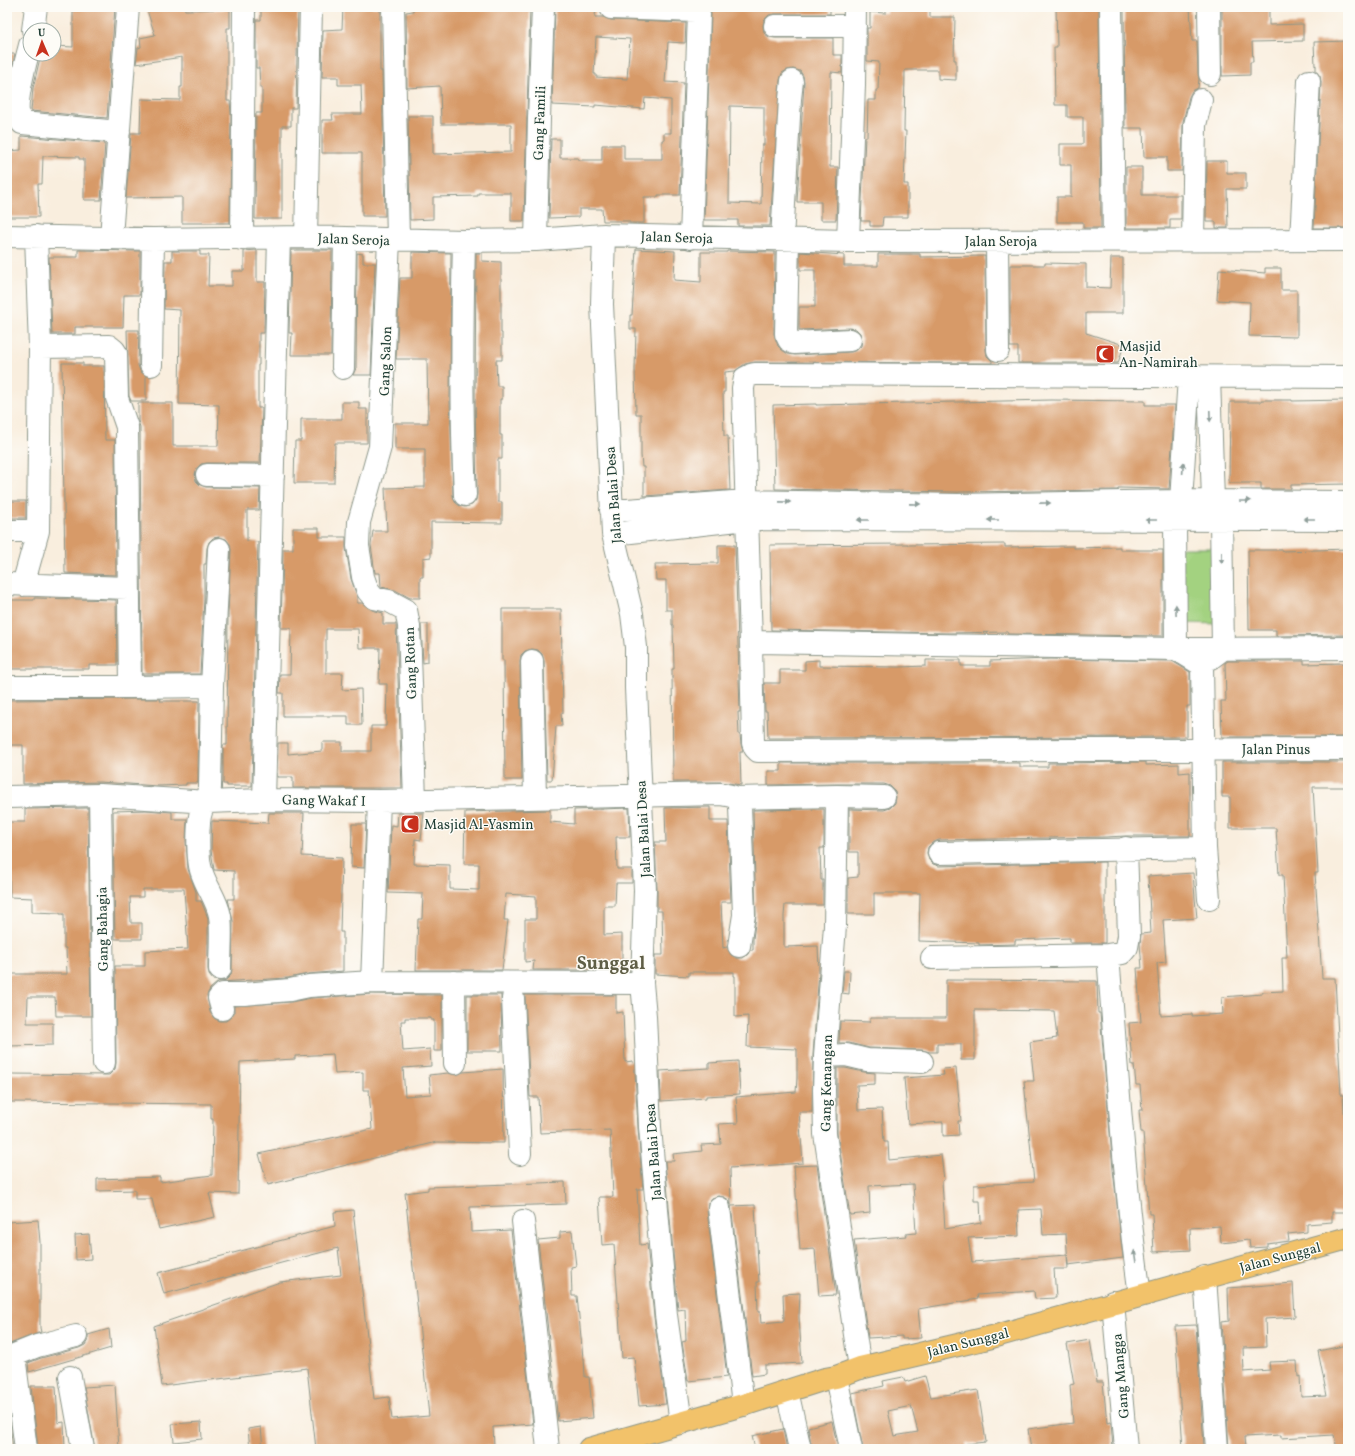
<svg xmlns="http://www.w3.org/2000/svg" width="1355" height="1456" viewBox="0 0 1355 1456" font-family="Vollkorn,serif">
<style>
.green{fill:#a3d280;stroke:#61885a}
.building{fill:#d79a68;fill-rule:evenodd}
.lines{fill:none;stroke-linecap:round;stroke-linejoin:round}
.minor-casing{stroke:#8c9689;stroke-width:24}
.major-casing{stroke:#8c9689;stroke-width:24}
.minor{stroke:#fff;stroke-width:22}
.major{stroke:#f2c26a;stroke-width:22}
.oneway{fill:#8f9e9a}
.labels{text-anchor:middle;stroke-width:3;stroke-linejoin:round;paint-order:stroke}
.street-label{font-size:14px;fill:#1f3d34;stroke:#fdfcf7}
.poi-label{font-size:14px;fill:#1f3d34;stroke:#fdfcf7;text-anchor:start}
.district-label{font-size:18px;font-weight:bold;fill:#5f5e46;stroke:#fdfcf7}
</style>
<rect width="100%" height="100%" fill="#fdfcf7"/>
<filter id="ink" filterUnits="userSpaceOnUse"><feTurbulence type="fractalNoise" baseFrequency=".025" numOctaves="2"/><feDisplacementMap in="SourceGraphic" scale="8" xChannelSelector="R" yChannelSelector="G"/><feConvolveMatrix kernelMatrix="1 2 1 2 8 2 1 2 1" color-interpolation-filters="sRGB"/></filter>
<filter id="wash" filterUnits="userSpaceOnUse"><feTurbulence type="fractalNoise" baseFrequency=".012" numOctaves="4" result="noise"/><feDisplacementMap in="SourceGraphic" scale="16" xChannelSelector="R" yChannelSelector="G"/><feGaussianBlur stdDeviation="0.9" result="paint"/><feColorMatrix in="noise" values="0 0 0 0 0 0 0 0 0 0 0 0 0 0 0 0 0 1.4 0 .05"/><feComposite in="paint" operator="in"/></filter>
<g filter="url(#wash)">
<rect width="100%" height="100%" fill="#f9eede"/>
<!-- green -->
<path class="green" d="M1179,548h42v76l-42,-1z"/>
<g id="blocks">
<!-- building -->
<path class="building" d="M73,7h42l-8,111 -76,-7 2,-23 8,-34h13v-8l19,1z
M146,7h38l1,3 45,-1v19h-3v73h3l1,12 -1,110h-48v-26l-56,1 5,-64v-1h9l1,-34 39,1v-13h2v-30l-46,7 2,-16 3,-1 -1,-9 15,-3z
M261,7h37l-2,101h-5v18h-9v93h-27l1,-106h6v-26h-2l-1,-19h-3v-48h5z
M343,7h37v64h2l3,145h-23v-63h-40v-33h11l-1,-6h30l-1,-29h-23v-8h-16l1,-47 19,-1z
M413,7h117l-6,214h-13v-28h-33v3l-45,1v22l-23,1 -2,-104h25v38l78,-2v-28h-70l-1,-38 -33,2 -1,-76 7,-1z
M555,7h41l-1,10h8l8,3 75,3 -1,20 -17,-1 -3,40 19,1 -4,112h-22v2h-14v26h-15v-2h-26l-1,-12h-23v8l-30,1 2,-79h9v19h18v2h24v-15h22v14h38v-19h2v-7h7v-33l-26,-2 -1,11 -49,-4v2l-43,-2zM596,37l34,2 -3,40 -31,-2v-3h-2z
M709,7h121v7h-55l-6,1 -5,5 -1,6 1,7 5,4 6,1h58v17h9v18l-11,-1 -1,95h8l-2,53h-15v-18h-24l7,-120 -1,-6 -3,-5 -7,-2 -6,1 -5,3 -2,7 -10,146h-32v-6h-34l7,-206zM730,106l34,1v38h-2l-1,59 -32,-1z
M886,7h44v10h25l-1,43h2v20l-18,-1v-9h-33l-1,61h2l-2,53h4v33h-25l-1,9h-12v-5h-9l4,-84h2l1,-37h8v-10h2l1,-28 -12,-1v-33h3v-16l16,1z
M1056,7h43l2,221h-18v-6h-26v-25h14v-32h-11v-21h23v-27h-16v-12h-12l-1,-58h3z
M1124,7h66l2,34h5l1,33 1,5 -1,9 -6,3 -3,6 -6,25 -1,49h-15v-14h-23l-1,-29h-18z
M1222,7h47v18l34,-1v17l-51,1 1,20h-3v13l-28,1z
M1348,41v187h-34l7,-146 -1,-6 -4,-5v-6l-1,1 -1,-24z
M7,54h8l-8,36z
M21,136l84,7 -4,57h-17v-41h-5v-2l-36,-1 -1,28h-4l1,33h-32v-66l14,-1z
M1207,161h20v12h19v16h-19l1,39h-12v-6h-10z
M1126,167h16v28h39v24h-11v9h-44z
M636,249l39,2 -1,29 27,2v-30h26v-1l48,1 -1,82 4,12 4,4 6,4 7,1 56,-3 6,-2 4,-4 1,-6 -2,-7 -4,-4 -6,-1 -51,2v-23h16v-37h-15v-18l44,3v11h34v-12h42v3l65,-1 1,94 1,6 5,5v2l-237,-1 -10,2 -10,7 -10,1v20h-2l1,44h4l2,54 -86,6v-29h-2l-1,-12v-41h-5l-1,-45 1,-40h-6v-14h2z
M78,250l62,1v44h-16l-1,32h-48v7h-23l-3,-77h29z
M257,250v32h8l-1,51h-5v32h-1v43h4l-2,55h-53l-6,1 -4,4 -2,6 1,7 4,4 6,2 54,1 -1,22h-12v31l11,1 -6,244h-25v-2h-4v-39h4l1,-132 3,-63 -1,-6 -4,-5 -7,-2 -6,1 -4,4 -2,6 -1,16h-2v35l-4,75h-58l-2,-247 -2,-6v-18h35v43h45l1,-41 -40,-1 1,-94 -16,-1 1,-48h7v-10h28v4h9l-1,31h24v-15h12v-20z
M291,250h41l-1,105h-40l1,-22h-3z
M412,252l39,1 -1,147 3,96 2,6 5,4 5,1 7,-2 4,-5 1,-6 -2,-95 1,-146h6v8l19,1v71h1v27h-6l1,26h5v13h-2v36h2v24h-4v43h4v21l-71,-1v35l-8,1v19h-3v21h-10l-15,-8 -14,-3 -1,-14h-5l-4,-28 2,-14h14l-2,-43 40,-1v-38h-30v-26h33l-1,-64h-31l4,-81h12z
M357,253l6,1v9h12l-4,112h-18l3,-7z
M1111,258h12v55h-37v20l38,12 -6,18h-100v-16h-8v-82h35v-2l41,1v23l24,1z
M1265,268h16v22h16v47l-48,-1 1,-34 -33,-2 2,-31 46,4z
M127,330h12l-1,35 2,6 6,5v25h-15l-2,-5z
M62,363h21v3h21l1,74h10l1,135 -51,-2z
M1051,400l94,1v4h30l-6,84 -51,-1v2l-160,2 -183,-3 -2,-84 43,-1v1z
M1261,400h31v1l55,-1 1,84 -57,1v4h-30v-6h-32l1,-81h31z
M342,402h17v7h8v34h-32l-1,40h-40l1,-42h6v-22h41z
M7,501h19v17h-19z
M293,528h26v9h27v11l5,31 6,17v7h5l10,7 11,3v11h13l6,164h-109v-11h-16l1,-34h10v11l34,-3v-9h20v9h29v-25h15l1,-42h-8l1,-36h-21l-1,-19h-32v44h17l-1,17 19,-1 1,36h-14v-9h-65v-23h-4l1,-19h10l1,-46h-10l2,-79h10z
M908,544v1l97,-1v3l69,-1v2l46,-1v3h43v86l-155,-2 -1,-2 -58,1 -178,-3 -1,-85z
M718,545h17l5,167h-2l1,23h1l1,9 2,8h-3l1,33 -20,-3h-48l-1,-113h2l-1,-44h-1v-15h-6v-30h-10l-1,-16 63,-1z
M1348,549v86l-72,1v-6h-27l-1,-80h34v1z
M34,598l82,2 1,65h-28v4h-81l-1,-69h27z
M502,609h59l2,104h-2l1,13h-6l-4,54h-5l-3,-119 -2,-7 -4,-4 -6,-1 -7,2 -4,4 -1,6 2,119h-17l-1,-120h-2z
M421,624h7v38l-5,1z
M1050,659l122,2 18,11v34h-3v31l-419,1 -1,-27h-2l-1,-28h16v-13h25v-9l14,-1v6l80,1 27,-1v-6h35v6h29v-5z
M1228,661h76v3l39,-1v1h5v73h-126l-1,-36h5l-1,-38z
M142,699h19l-1,2h39l-1,82h-12v2l-28,1 -58,-4 -77,2v-39h-16v-45z
M1146,762v3l33,-1v9l11,-1v64h-64l-21,1 -166,3 -7,3 -4,4 -1,6 2,7 4,4 6,2 166,-4v81h-35v-5l-55,2v4l-36,1v-2l-60,-2 1,-48h-46v21h-26v-36l10,-1v-25h-9v-43l35,1 6,-2 5,-5 1,-6 -1,-6 -5,-5 -6,-2h-47l-69,1v-14h13v-8h239v4h28v-4z
M1222,762h126v25h-35l5,86h-3l7,105h13l6,117h2l2,32h3v85h-16v10l-25,2v8l-19,2 1,7 -22,3v3l-17,1 -1,-8 -28,3 -1,-17 -30,2 1,22 -37,2 -2,-38h-3l-6,-82h-2l-2,-22h3l-2,-25h-4l-2,-20h-2l-3,-42 12,-1 -4,-54h5l-2,-24 1,-10 10,-1 -3,-57 45,-3 2,25 2,20 -34,2 3,42 -9,1 4,53 31,-2v2l31,-2 -1,-17 40,-3v-2l21,-1 -1,-33h5l-4,-83h-4l-3,-47h-46v-31h-8z
M710,807v14h18l3,81h-10l2,46 4,-1 4,8 6,3h6l5,-4 2,-4h3v-11l3,-24 -3,-105 71,-1v39h-4l1,32h2v25h-38l-1,11v31l34,-1 1,25 -6,84 -1,57h-13l4,51 -73,5 1,37 -2,-5 -5,-3 -6,-1 -6,2 -4,5 -1,7 20,167 -39,4 -6,-39 4,-1 -1,-32 -7,1 -13,-149h9l-1,-7 29,-3 -1,-6 20,-1 -2,-20 19,-1 -2,-26 60,-5 1,-14v-29l-50,-2 1,-31 -13,1v-41h-1v-4h-45v4l-34,-2v-19h8l-1,-44h-5v-22l-2,-47h11l-1,-34z
M88,808l3,208h-35l-1,-19h-27l-1,26h26v22l-46,1v-72h60l-1,-26h-2v-34h-4v-1l-28,-1v-14l-22,-1 -2,-75h17v-13z
M629,808l1,29h-14l1,32h15v14h-16l-1,23h-11v29l18,-1v26h8v10h-97l1,-9 -9,1v-43h11v-23l-30,-2 -2,26h4l-6,50h-86l2,-51h4l1,-25 -35,-1 3,-68 6,1 1,-13h26l-3,27 -6,-1 -1,25 36,1v24l29,1v-26h-15l1,-52 85,-2v12l24,2v-14z
M146,810l26,2v7h15l-1,22 2,28 8,23v9h5l7,17v51l1,6 4,5 6,1 7,-1 5,-5 1,-6 1,-48 -5,-22h6v-28l-20,-1 -3,-20 1,-29 56,2 1,-10h35l-2,43 40,2 -2,74h3v39l-35,3 -20,4 -70,4 -8,7 -3,6 3,17 4,6 5,3h7l5,-4 3,-4v-7l57,-4 20,-4 61,-4 70,1v56h-8v-31h-3v-2h-26v3h-4l2,30 27,-2 1,17 -28,2 2,28 26,-2 -2,-19 19,-2 8,2 7,-3 40,-3 1,74 -67,-1 -169,43 -9,-31 113,-25 -3,-39h-6v-18l-28,2 -2,-20 -38,2v3l-55,3 -2,132 -29,-1 6,24 -56,12 -7,-30h-17v-9l-38,1v-12l63,-2v5l52,-7 1,-56h-2v-15l-200,-2v-28l98,1 6,-6 1,-6 -1,-97h30v-15l43,-2 -4,-60h-41v8h-13l1,26h11v16h-27l-2,-128z
M352,824h14l-2,44 -13,-1z
M844,971h6l-1,23 -7,-1z
M946,980l151,1 1,32h2l13,156 10,89 -55,7 -2,-31 -23,1 -2,-26 -23,1 1,26 -51,2 4,24 95,-7 1,14h-14l2,29 -21,1 -1,-8 -57,4 1,4 -60,10 3,29 -19,1v-3l-34,2 -14,-98 53,-4 -1,-2 10,-1 -3,-49 -44,2 1,27 -20,2 -13,-82v-65h8l19,4 11,1v11l-18,1 1,25 24,-1 2,33h4l1,18 52,-5 3,25 -2,1 3,48 36,-6 -1,-22h-6v-16l60,-3 -10,-101h10l-4,-39 27,-4 -3,-27 -79,-1v50h-14v-16h-24v8h-7l-8,-2 -53,-2 -20,-5h-10l1,-22 30,1v-4h76z
M467,995h34l1,56h-35z
M525,995h91v18l7,-1 2,50 8,-1 1,11h1l3,56 5,61h-6l3,56 7,-1 7,73 12,87 -27,2 -5,-49 -12,1 -8,-114 -12,1 -3,-48h14l-3,-67 -70,3 -2,-36h-8z
M738,1061l2,33 -34,2v2l-45,3 -1,-30 49,-3v-5z
M956,1068l5,53h-3l1,14 -16,1v-14l-35,2 -4,-46 40,-3 -1,-6z
M817,1165l19,130 -17,1 -4,-47 -15,1 -6,-84z
M565,1182l1,22 -96,3 1,25 40,-2 22,194 -40,3 1,19 -48,3h-130l-9,-81 -145,18 -8,-60 126,-44 61,-7 -3,-27 -174,46 -6,-21 177,-47 -1,-14 19,-2 21,189 15,-2 3,22 37,-3 -24,-223 23,-3v-3z
M755,1205l4,77h-2l1,30h2l1,11 23,-2 -1,-27 17,-1 -1,24 3,46 -37,2v9l-13,2 -21,-170z
M38,1220l2,22v86l1,4 -34,13v-123z
M572,1231l4,35 -5,1 1,29h5l6,62h1l1,19h4l4,41 -35,3 -20,-181 22,-2v-6z
M89,1234l2,25 -15,1 -1,-25z
M1293,1283l2,34 -30,2 1,28 -23,1 1,24 26,-2 -1,-8 28,-1 1,16 2,-1 1,21 26,-1 -9,-45 30,-6v104h-11l-3,-14 -53,3v-3l-37,2 1,12h-16l-8,-127 8,-1 -1,-33z
M1196,1325l8,122 -21,2 -8,-123z
M109,1329l2,19 -82,24 -1,-9 13,-5 38,-10 6,-3 3,-5v-5z
M1090,1340l7,42h6l4,41 4,-1 2,27h-82l-3,-20 45,-6 -3,-38 4,-1 -7,-40z
M925,1376l6,21 47,-7 8,52 -20,2 1,5h-104l-11,-56 32,-7 -1,-5 20,-4 2,5zM911,1406l7,26 -24,4 -6,-25z
M115,1385l4,64h-24l-11,-62z
M31,1386h25l2,37 6,-1 1,27h-27z
M7,1399l6,50h-6z
M832,1421l6,28h-26l-4,-22z
M201,1422l1,17 -28,3 -2,-18z
M261,1427l2,22h-13l-2,-20z
M783,1429l4,20h-32l-3,-13z"/>
</g>
</g>
<g filter="url(#ink)">
<use href="#blocks" fill-opacity="0" stroke="#8c9689" stroke-width="1"/>
<g class="lines">
<!-- minor casing -->
<g class="minor-casing">
<path id="minor" d="M393,7l5,233
M1111,7l3,233
M1209,7l1,67
M611,8l84,3 4,3 -8,224
M775,26h80
M33,30l3,-23
M30,45c-4,17 -19,65 -8,78l97,9
M604,235l-2,69 11,230 19,80 4,33v41l9,202 -3,93 3,33 5,111 16,188 15,108
M7,236l146,3 153,-2 158,4 72,-1 68,-5 244,6 500,-1
M111,237l17,-230
M306,237l5,-230
M242,239l2,-232
M389,239l-9,208 -21,75 -1,24 5,31 5,14 6,7 15,3 17,9 3,16 6,174
M782,239l8,-140 2,-18
M788,239l-2,95 3,6 5,3 56,-3
M536,240l3,-121 4,-112
M1193,240l2,-115 6,-25
M1301,240l8,-159
M464,241c-2,84 -3,169 1,254
M848,241l6,-156 1,-78
M997,241l1,109
M40,347l69,-1 5,4 2,3 1,45 10,29 3,260
M151,365l2,-126
M343,368l2,-130
M1189,377l-8,124 -6,19 1,129 26,16
M1209,377l4,124 8,18 2,130 -12,9
M1348,377l-593,-3 -4,1 -6,3 -2,10 8,254 2,101 2,5 3,3 590,-2
M207,475l66,1
M611,510h16l119,-9 212,4 223,-4 167,1
M7,531h31
M613,534l134,-15 601,1
M219,549l-7,137 -2,101 -2,15c-3,2 -5,4 -6,7 -5,12 -5,52 0,64 5,15 15,27 18,43 2,15 0,37 0,53
M7,584l121,4
M23,585l15,-54 2,-184 -4,-111
M751,642l425,7 172,-1
M532,661l3,137
M1202,665l3,183 4,51
M7,687h123l82,-1
M100,795l4,268
M837,796l-2,130 -10,130 -1,34 1,44 35,234
M7,797l93,-2 108,7 56,-2 115,1 342,-7c10,2 17,1 19,12l4,109 -5,31
M736,798l101,-2 47,1
M264,800l15,-562
M939,853l266,-5
M1108,955c9,113 16,227 32,340
M932,958l176,-3 14,-2 5,-6 2,-11 -3,-88
M372,982l7,-181
M454,982l1,81
M513,998l7,156
M222,1009l-3,-11 4,-4h21l46,-4 19,-4 63,-4 270,1
M825,1056l21,-1 21,5 55,2
M719,1208l24,197
M523,1221l25,228
M1205,1277l12,172
M1113,1302l13,147
M14,1356l12,93
M7,1358l30,-12 39,-10
M70,1377l13,72
M836,1377l15,72
M787,1391l13,58"/>
</g>
<!-- major casing -->
<g class="major-casing">
<path id="major" d="M589,1449l154,-44 82,-26 11,-2 24,-9 132,-31 356,-99"/>
</g>
<!-- minor -->
<use href="#minor" class="minor"/>
<!-- major -->
<use href="#major" class="major"/>
</g>
<!-- one-way arrows -->
<defs><path id="oneway-solid" d="M-6-.8H1V-3.2L6.5 0L1 3.2V.8H-6Z"/></defs>
<g class="oneway">
<use href="#oneway-solid" transform="translate(1210 416) rotate(88)"/>
<use href="#oneway-solid" transform="translate(1183 468) rotate(-86)"/>
<use href="#oneway-solid" transform="translate(1245 501)"/>
<use href="#oneway-solid" transform="translate(785 502) rotate(1)"/>
<use href="#oneway-solid" transform="translate(1045 503) rotate(-1)"/>
<use href="#oneway-solid" transform="translate(915 504) rotate(1)"/>
<use href="#oneway-solid" transform="translate(1309 519) rotate(-180)"/>
<use href="#oneway-solid" transform="translate(863 520) rotate(-180)"/>
<use href="#oneway-solid" transform="translate(993 520) rotate(180)"/>
<use href="#oneway-solid" transform="translate(1151 520) rotate(180)"/>
<use href="#oneway-solid" transform="translate(1222 558) rotate(89)"/>
<use href="#oneway-solid" transform="translate(1176 610) rotate(-91)"/>
<use href="#oneway-solid" transform="translate(1135 1256) rotate(-98)"/>
</g>
</g>
<!-- icons -->
<defs>
<g id="mosque-square" transform="scale(1)"><rect x="-9" y="-9" width="18" height="18" rx="4" fill="#c8321e" stroke="#fdfcf7"/><path d="M3.5-4.9A6 6 0 1 0 3.5 4.9A5 5 0 1 1 3.5-4.9Z" fill="#fff"/></g>
</defs>
<g fill-rule="evenodd">
<use href="#mosque-square" x="1105" y="354"/>
<use href="#mosque-square" x="410" y="824"/>
</g>
<g class="labels">
<!-- street labels -->
<g class="street-label">
<text transform="translate(539 123) rotate(-88)" y="5">Gang Famili</text>
<text transform="translate(677 237) rotate(2)" y="5">Jalan Seroja</text>
<text transform="translate(354 239) rotate(2)" y="5">Jalan Seroja</text>
<text x="1001" y="246">Jalan Seroja</text>
<text transform="translate(385 361) rotate(-88)" y="5">Gang Salon</text>
<text transform="translate(613 495) rotate(-94)" y="5">Jalan Balai Desa</text>
<text transform="translate(410 663) rotate(-92)" y="5">Gang Rotan</text>
<text x="1276" y="754">Jalan Pinus</text>
<text transform="translate(324 800) rotate(1)" y="5">Gang Wakaf I</text>
<text transform="translate(643 829) rotate(-93)" y="5">Jalan Balai Desa</text>
<text transform="translate(102 929) rotate(-91)" y="5">Gang Bahagia</text>
<text transform="translate(826 1083) rotate(-89)" y="5">Gang Kenangan</text>
<text transform="translate(653 1152) rotate(-94)" y="5">Jalan Balai Desa</text>
<text transform="translate(1280 1257) rotate(-15)" y="5">Jalan Sunggal</text>
<text transform="translate(968 1342) rotate(-14)" y="5">Jalan Sunggal</text>
<text transform="translate(1120 1376) rotate(-95)" y="5">Gang Mangga</text>
</g>
<!-- poi labels -->
<g class="poi-label">
<text x="1119" y="351">Masjid<tspan x="1119" dy="16">An-Namirah</tspan></text>
<text x="424" y="829">Masjid Al-Yasmin</text>
</g>
<!-- district labels -->
<g class="district-label">
<text x="611" y="969">Sunggal</text>
</g>
</g>
<!-- margin -->
<rect width="1355" height="1456" fill="none" stroke="#fdfcf7" stroke-width="24"/>
<!-- north arrow -->
<g transform="translate(42 42) rotate(358)"><circle r="19" fill="#fdfcf7" stroke="#a4b0a9"/>
<path d="M0-3L7 15L0 10L-7 15Z" fill="#c8321e"/>
<text y="-6" font-size="11" font-weight="bold" text-anchor="middle" fill="#1f3d34">U</text>
</g>
</svg>
